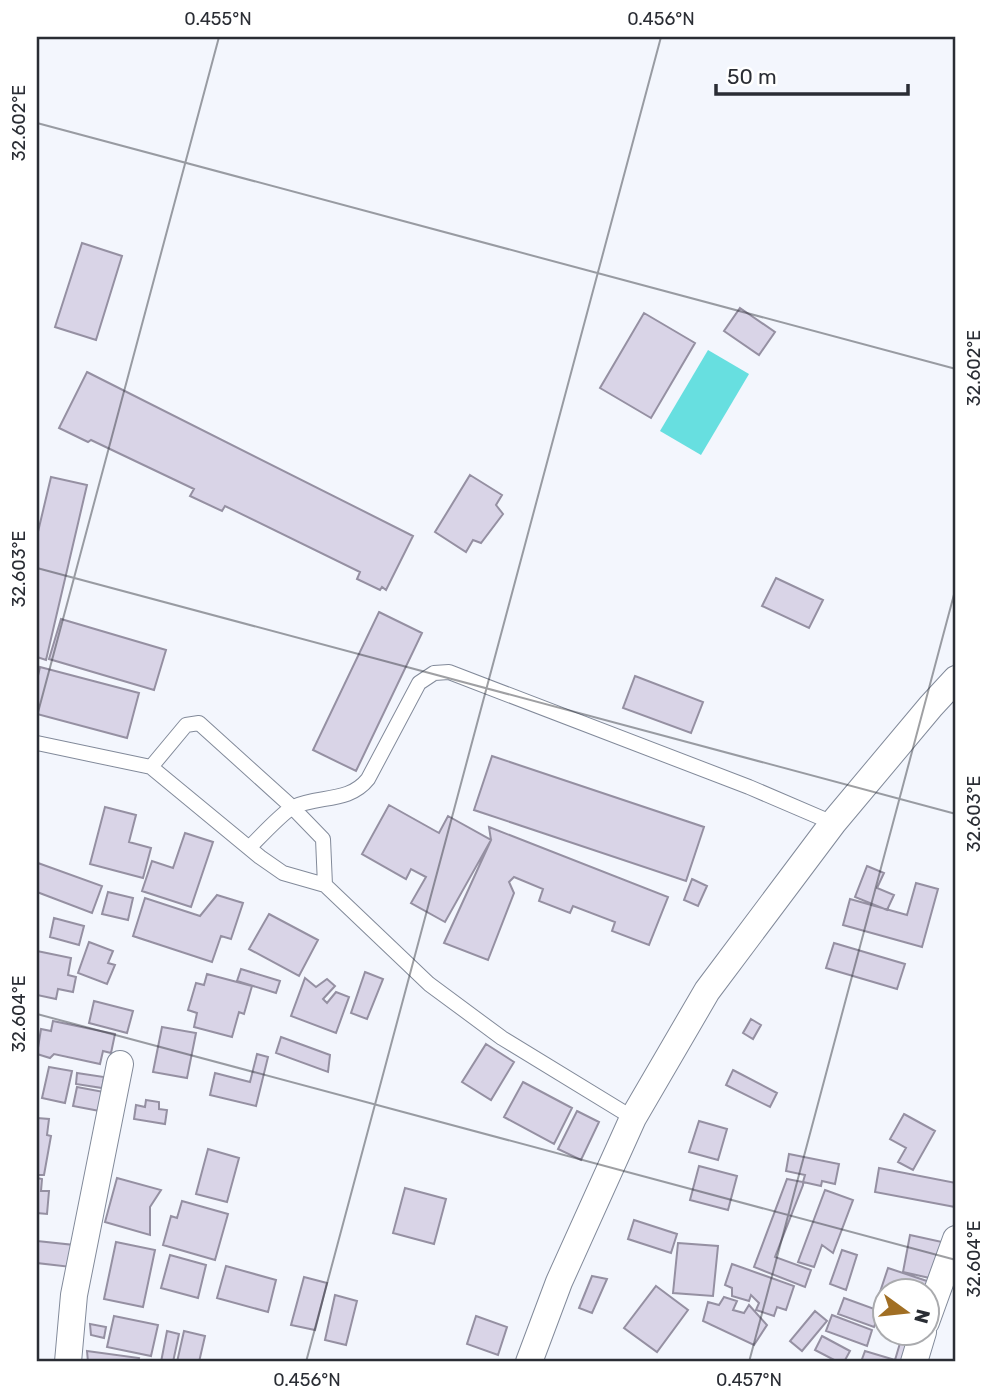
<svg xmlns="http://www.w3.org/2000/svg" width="993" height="1399" viewBox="0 0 993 1399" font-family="Rubik,sans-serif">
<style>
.water{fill:#67dfe0}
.building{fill:#d9d4e7;stroke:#9590a2;stroke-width:2}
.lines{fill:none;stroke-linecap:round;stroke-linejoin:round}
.lane-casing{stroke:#828a9a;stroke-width:16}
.street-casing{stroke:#828a9a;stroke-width:28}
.lane{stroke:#fff;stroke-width:14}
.street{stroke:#fff;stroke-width:26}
.ticks{fill:none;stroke:#2a2d34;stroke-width:2;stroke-opacity:0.45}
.neatline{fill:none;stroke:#2a2d34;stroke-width:2.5}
.ticks-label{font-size:18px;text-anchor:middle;fill:#2a2d34}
</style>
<rect width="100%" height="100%" fill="#f3f6fd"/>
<!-- water -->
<path class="water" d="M708,350l41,24 -48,81 -41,-24z"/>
<!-- building -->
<path class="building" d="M82,243l40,13 -26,84 -41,-13z
M740,308l35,24 -16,23 -35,-24z
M644,313l51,30 -44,75 -51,-30z
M87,372l326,164 -27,54 -4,-3 -2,3 -23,-11 3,-7 -135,-66 -3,5 -32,-15 4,-7 -103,-49 -3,2 -29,-14z
M470,475l32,20 -6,10 7,9 -22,29 -8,-3 -7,12 -31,-20z
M51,477l36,8 -41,175 -9,-3v-121z
M776,578l47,22 -14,28 -47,-22z
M379,612l43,21 -66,138 -43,-21z
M61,619l105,31 -12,40 -105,-31z
M40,667l99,26 -12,45 -90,-24v-34z
M635,676l68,26 -12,31 -68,-25z
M492,756l212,71 -18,54 -212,-71z
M389,805l50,28 9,-17 43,24 -46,82 -34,-19 15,-26 -15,-8 -5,10 -44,-25z
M105,807l31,8 -7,27 22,6 -8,30 -53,-14z
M489,827l179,70 -19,48 -37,-14 3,-9 -42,-16 -3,7 -31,-12 4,-12 -29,-12 -5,5 5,11 -26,67 -44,-17 47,-103z
M185,833l28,9 -22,65 -49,-16 10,-30 21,7z
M38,863l64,23 -10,27 -55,-21z
M867,866l17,7 -7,15 17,7 -7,15 -32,-13z
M692,879l15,7 -9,20 -14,-6z
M916,883l22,6 -16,58 -79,-22 7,-26 57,16z
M108,892l25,6 -5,22 -26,-6z
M217,895l26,8 -12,36 -10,-3 -9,26 -79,-26 12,-38 55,18z
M269,914l49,26 -19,36 -50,-27z
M54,918l30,8 -5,19 -29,-8z
M89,942l24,9 -5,12 7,2 -8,19 -29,-11z
M834,943l71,21 -8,25 -71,-21z
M37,951l34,7 -3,17 8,2 -3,15 -15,-3 -2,10 -19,-4z
M241,969l39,12 -4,12 -39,-12z
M365,972l18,7 -16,40 -16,-6z
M207,974l45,12 -8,28 -5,-2 -7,25 -38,-10 3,-14 -9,-3 8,-27 8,2z
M305,978l11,9 11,-8 8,7 -12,13 4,4 9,-11 13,5 -13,36 -45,-17z
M94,1001l39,10 -6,22 -38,-10z
M751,1019l10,6 -8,14 -10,-6z
M53,1021l62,13 -4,19 -8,-2 -3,13 -46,-10 -4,4 -13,-4 4,-25 10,2z
M162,1027l34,6 -9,45 -34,-6z
M281,1037l49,18 -2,17 -52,-19z
M486,1044l28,18 -23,38 -29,-18z
M257,1054l11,3 -12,49 -46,-11 5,-22 35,9z
M49,1067l23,4 -7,32 -23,-5z
M733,1070l44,23 -7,14 -44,-22z
M77,1073l27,4 -2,11 -26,-4z
M523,1082l49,26 -18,36 -50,-27z
M77,1087l32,6 -4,19 -32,-6z
M146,1100l13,2v7l8,1 -2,14 -31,-5 2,-14 9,2z
M577,1111l22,11 -18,38 -23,-11z
M904,1114l31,17 -22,39 -15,-8 8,-14 -16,-9z
M37,1118l12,1 -2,16 4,1 -7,39h-7z
M699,1121l28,8 -9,31 -29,-8z
M208,1149l31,9 -12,44 -31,-8z
M789,1154l50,10 -4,20 -13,-3 -1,5 -18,-4 2,-7 -19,-4z
M699,1166l38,10 -9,34 -38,-10z
M879,1168l77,15 -1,24 -80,-15z
M37,1178l5,1 -1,12h8l-2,23 -10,-1z
M117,1178l44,12 -11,17v28l-45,-13z
M787,1179l16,3v3l-28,72 36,13 -6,17 -51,-20z
M405,1188l41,11 -12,45 -41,-11z
M825,1190l28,10 -20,53 -11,-8 -8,22 -16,-5z
M182,1201l46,13 -13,46 -52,-15 8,-29 6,2z
M634,1220l43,14 -6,19 -43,-14z
M910,1235l32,7 -8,37 -31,-7z
M37,1241l37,4 -3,22 -34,-4z
M116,1242l39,8 -12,57 -39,-8z
M678,1243l40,3 -5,50 -40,-3z
M842,1250l15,5 -11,35 -16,-6z
M170,1255l36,10 -8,33 -37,-10z
M732,1264l62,22 -8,24 -9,-3 -3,9 -18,-6 3,-7 -8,-8 -2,6 -17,-5v-8l-7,-3z
M226,1266l50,14 -8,32 -51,-14z
M888,1268l45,15 -7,7h-42v20l-9,-3z
M592,1276l15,3 -15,34 -13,-5z
M304,1277l23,6 -12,47 -24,-5z
M656,1286l32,24 -31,42 -33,-24z
M335,1295l22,6 -11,44 -21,-5z
M724,1297l13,4 -4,9 11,3 5,-8 18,20 -13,20 -51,-24 5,-19 11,3z
M844,1298l36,13 -6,16 -36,-13z
M815,1311l12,10 -25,30 -12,-10z
M832,1315l40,15 -5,16 -41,-15z
M114,1316l44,9 -7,31 -44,-9z
M476,1316l31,11 -9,28 -31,-11z
M90,1324l16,3 -2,11 -13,-3z
M167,1331l12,3 -6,28h-12z
M184,1331l21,5 -6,26h-22z
M903,1333l13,4 -8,25h-47l4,-11 30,9z
M822,1336l28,15 -6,11h-6l-23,-12z
M87,1351l52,7 -1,4h-50z"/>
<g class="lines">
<!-- lane casing -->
<g class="lane-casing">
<path id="lane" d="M37,743l114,24 109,90 23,16 42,12 104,99 73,54 131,80
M151,767l35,-42 13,-2 93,84 31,32 2,46
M249,848c10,-10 33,-35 44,-41 26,-12 56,-4 75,-28l51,-96 15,-10 15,-1 300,115 84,36"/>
</g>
<!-- street casing -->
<g class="street-casing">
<path id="street" d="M926,1322l30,-83
M68,1362l6,-67 46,-231
M529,1362l30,-80 74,-164 74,-127 126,-168 98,-117 25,-27
M914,1362l9,-30"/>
</g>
<!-- lane -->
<use href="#lane" class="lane"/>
<!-- street -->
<use href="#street" class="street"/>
</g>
<!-- ticks -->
<path class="ticks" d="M37,123l919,246M37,568l919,246M37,716l182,-679M37,1014l919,246M306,1362l355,-1325M749,1362l207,-775"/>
<!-- border -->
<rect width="993" height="1399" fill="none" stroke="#ffffff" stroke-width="77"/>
<!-- north arrow -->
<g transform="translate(906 1312) rotate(105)"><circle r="33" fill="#ffffff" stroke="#aaabae" stroke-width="2"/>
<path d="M0-5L12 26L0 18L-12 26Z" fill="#a16f24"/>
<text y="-10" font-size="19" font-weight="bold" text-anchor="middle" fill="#2a2d34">N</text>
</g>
<!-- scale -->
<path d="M716 84v10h192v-10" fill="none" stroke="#2a2d34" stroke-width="3.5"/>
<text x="727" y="84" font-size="21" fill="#2a2d34" stroke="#ffffff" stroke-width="5" paint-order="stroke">50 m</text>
<rect x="38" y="38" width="916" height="1322" class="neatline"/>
<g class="ticks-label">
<text x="218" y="25">0.455°N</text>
<text x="661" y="25">0.456°N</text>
<text transform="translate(19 123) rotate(-90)" y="6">32.602°E</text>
<text transform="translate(974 368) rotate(-90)" y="6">32.602°E</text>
<text transform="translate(19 569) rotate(-90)" y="6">32.603°E</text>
<text transform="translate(974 814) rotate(-90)" y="6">32.603°E</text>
<text transform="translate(19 1014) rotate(-90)" y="6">32.604°E</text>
<text transform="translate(974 1259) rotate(-90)" y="6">32.604°E</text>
<text x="307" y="1386">0.456°N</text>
<text x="749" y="1386">0.457°N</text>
</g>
</svg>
